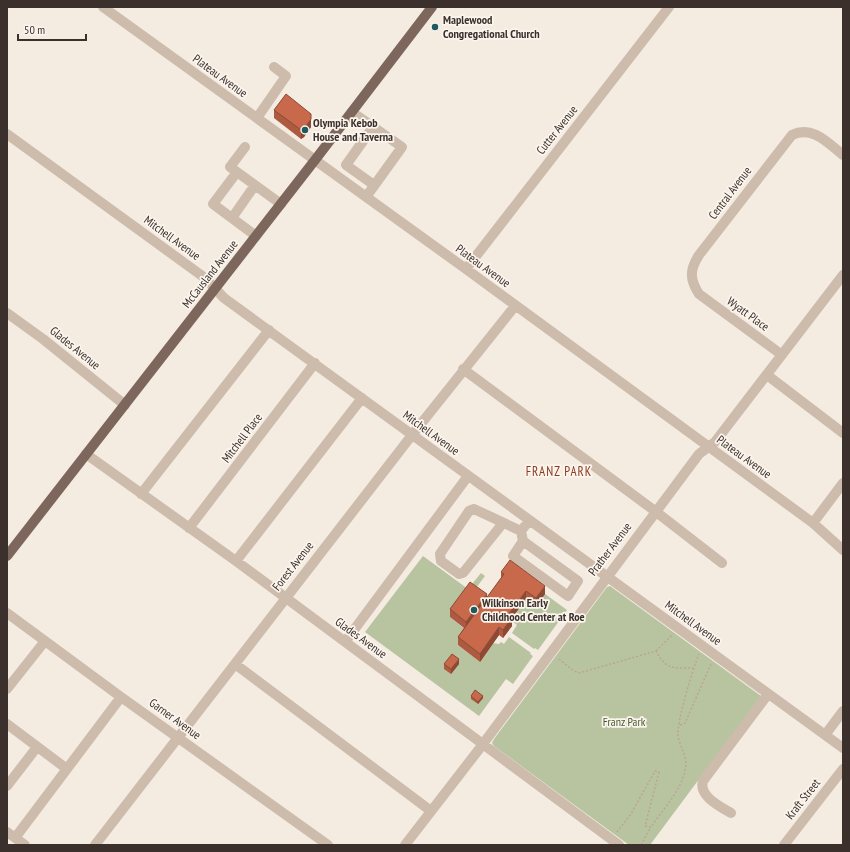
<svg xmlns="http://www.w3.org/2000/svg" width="850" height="852" viewBox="0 0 850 852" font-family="'PT Sans Narrow',sans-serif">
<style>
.green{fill:#b8c4a0}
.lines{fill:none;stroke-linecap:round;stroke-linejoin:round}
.path{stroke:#b9a596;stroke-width:1.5;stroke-dasharray:2 2;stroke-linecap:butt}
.minor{stroke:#cdbbac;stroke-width:10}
.major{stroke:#7d675c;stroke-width:10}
.wall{fill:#ac5a40}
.shaded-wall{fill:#8c4a34}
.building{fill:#c8694b;stroke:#8c4a34}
.poi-dot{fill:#1f5a5e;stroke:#fbf5ee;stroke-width:1.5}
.labels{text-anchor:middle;stroke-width:3.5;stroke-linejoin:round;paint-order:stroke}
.poi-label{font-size:12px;font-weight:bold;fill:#3b302b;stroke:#fbf5ee;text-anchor:start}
.street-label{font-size:12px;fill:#3b302b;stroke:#fbf5ee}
.park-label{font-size:12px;fill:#4a5a2e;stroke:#fbf5ee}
.neighbourhood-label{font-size:13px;letter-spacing:1px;fill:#8c3b22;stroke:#fbf5ee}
</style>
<rect width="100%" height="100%" fill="#f4ebe1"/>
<!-- green -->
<path class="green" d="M423,556l45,33 13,-16 4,3 -12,16 -23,25 16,13 -8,15 22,17 13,-19 6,1 2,-2 3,2 5,-7 22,16 -1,1 3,2 -20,28 -7,-5 -27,37 -114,-84z
M610,586l151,110 -111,149h-21l-135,-99 -2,-3 2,-4 113,-152z
M545,594l22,16 -29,40 -3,-2 -1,1 -22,-16 5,-8 -6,-5 15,-21 10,7z"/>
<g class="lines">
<!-- path -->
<path class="path" d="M656,651l16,-16
M559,659l15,12 5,2 77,-22c10,19 17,17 37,17
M680,725l5,-2 26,-59
M617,832l14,-18 24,-43 4,1 -14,54 6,1c12,-18 30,-36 34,-57 3,-13 -4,-21 -7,-33 -2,-13 15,-69 21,-83
M641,845l10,-18"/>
<!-- minor -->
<path class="minor" d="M103,7l363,262 347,254 30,27
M352,112l50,35 -36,50
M257,118l29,-42 -12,-9
M373,127l-27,38 28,20
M7,134l198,144 19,20 619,450
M237,172l-7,-5 15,-20
M232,218l23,-33
M256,236l-43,-32 24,-32 44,32
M466,269l203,-262
M7,313l36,26 82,66
M782,355l-83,-61c-10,-15 -9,-25 0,-39l93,-120c20,-10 36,8 51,20
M463,369l192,142 67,52
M767,375l76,58
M86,454l150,107 383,284
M141,494l128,-164
M503,523l-40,50 -4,1 -18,-13 -1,-7 29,-43 5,-2 47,22 8,-10
M813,523l30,-40
M189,528l126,-165
M521,531l2,10 -10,15 55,40 10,-15 -55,-40
M236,561l126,-163
M7,613l114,84 207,148
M345,642l123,-166
M235,664l196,147
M7,689l38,-48
M7,724l60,45
M825,735l18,-24
M7,786l30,-39
M731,813c-10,-6 -33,-17 -28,-32l65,-87
M7,832l18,13
M15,838l106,-141
M95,845l317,-410 103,-129
M405,845l75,-97 219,-294 16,-12 128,-167
M784,845l59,-76"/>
<!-- major -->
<path class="major" d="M7,556l308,-396 117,-153"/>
</g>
<!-- wall -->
<path class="wall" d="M274,110l37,17 -7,10 -3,2 -27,-21z
M501,572l44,22 -9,12 -10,-7 -14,19v8l-9,12 -4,-3 -19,27 -22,-17v-8l6,-9 -14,-11v-8l37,-11 14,-19z
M444,664h15l-8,10 -7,-5z
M471,696l12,2 -5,6 -7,-5z"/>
<!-- shaded-wall -->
<path class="shaded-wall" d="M311,119v8l-7,10 -3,2v-9z
M545,586v8l-9,12v-8z
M526,591v8l-14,19v8l-9,12v-8l5,-15z
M487,594v9l-21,27v-8z
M499,627v8l-19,27v-8z
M459,659v5l-8,10v-5z
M483,696v2l-5,6v-2z"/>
<!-- building -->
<path class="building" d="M286,94l25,20v5l-7,10 -3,1 -27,-20z
M510,560l35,26 -9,12 -10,-7 -18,24 4,3 -9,12 -4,-3 -19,27 -22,-17 46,-63 -3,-2z
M470,582l17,12 -21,28 -16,-13z
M452,654l7,5 -8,10 -7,-5z
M475,690l8,6 -5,6 -7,-6z"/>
<!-- markers -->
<g class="poi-dot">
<circle cx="435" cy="27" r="4"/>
<circle cx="305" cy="130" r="4"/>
<circle cx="474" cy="610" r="4"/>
</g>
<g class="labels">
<!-- poi labels -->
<g class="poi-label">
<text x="443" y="24">Maplewood<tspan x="443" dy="14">Congregational Church</tspan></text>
<text x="313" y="127">Olympia Kebob<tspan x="313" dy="14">House and Taverna</tspan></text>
<text x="482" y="607">Wilkinson Early<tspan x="482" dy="14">Childhood Center at Roe</tspan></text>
</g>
<!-- street labels -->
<g class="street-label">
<text transform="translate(220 76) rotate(36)" y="4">Plateau Avenue</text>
<text transform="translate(557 130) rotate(-52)" y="4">Cutter Avenue</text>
<text transform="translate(730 193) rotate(-53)" y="4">Central Avenue</text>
<text transform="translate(172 238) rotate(36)" y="4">Mitchell Avenue</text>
<text transform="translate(483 266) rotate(36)" y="4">Plateau Avenue</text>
<text transform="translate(210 274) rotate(-52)" y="4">McCausland Avenue</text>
<text transform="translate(748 314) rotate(36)" y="4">Wyatt Place</text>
<text transform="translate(75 348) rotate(39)" y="4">Glades Avenue</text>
<text transform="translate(431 433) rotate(36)" y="4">Mitchell Avenue</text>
<text transform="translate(242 438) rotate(-53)" y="4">Mitchell Place</text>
<text transform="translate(744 457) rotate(36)" y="4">Plateau Avenue</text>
<text transform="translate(610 549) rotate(-53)" y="4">Prather Avenue</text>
<text transform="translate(293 566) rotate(-52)" y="4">Forest Avenue</text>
<text transform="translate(693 623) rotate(36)" y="4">Mitchell Avenue</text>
<text transform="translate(361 638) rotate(36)" y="4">Glades Avenue</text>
<text transform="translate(175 719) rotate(36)" y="4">Garner Avenue</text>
<text transform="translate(803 799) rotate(-52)" y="4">Kraft Street</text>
</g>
<!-- park labels -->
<g class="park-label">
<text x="624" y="726">Franz Park</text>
</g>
<!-- neighbourhood labels -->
<g class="neighbourhood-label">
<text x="559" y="476">FRANZ PARK</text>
</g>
</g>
<!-- border -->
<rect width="850" height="852" fill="none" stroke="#3b302b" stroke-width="16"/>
<!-- scale -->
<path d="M18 34v6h68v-6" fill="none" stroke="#3b302b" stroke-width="2"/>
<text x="24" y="34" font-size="12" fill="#3b302b" stroke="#fbf5ee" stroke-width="3" paint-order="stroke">50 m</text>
</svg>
